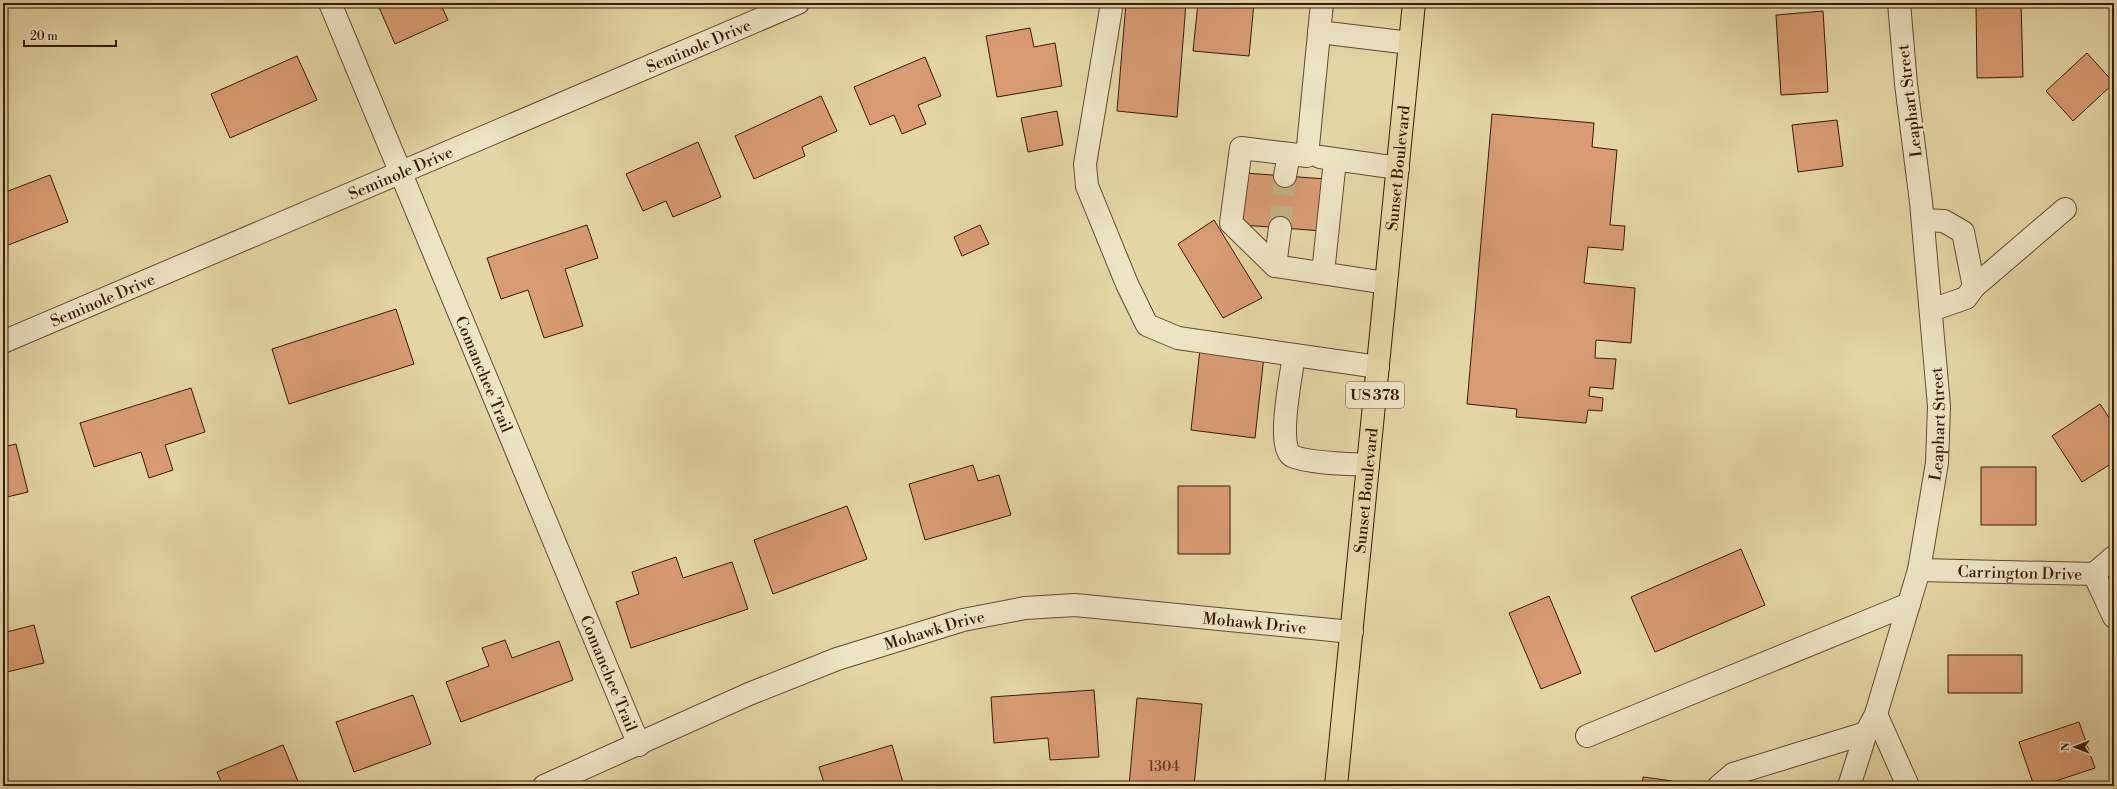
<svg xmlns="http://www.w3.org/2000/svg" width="2117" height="789" viewBox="0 0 2117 789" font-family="'Libre Bodoni',serif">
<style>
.building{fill:#d89b73;stroke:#381b06}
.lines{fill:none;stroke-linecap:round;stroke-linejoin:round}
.minor-tunnel{stroke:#c1b184;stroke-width:22;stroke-dasharray:22 11;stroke-linecap:butt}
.minor-casing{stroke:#634a2e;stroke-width:24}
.major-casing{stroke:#381b06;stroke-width:24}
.minor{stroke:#ede4c4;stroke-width:22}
.major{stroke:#e3d6a4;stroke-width:22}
.labels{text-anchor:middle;stroke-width:4;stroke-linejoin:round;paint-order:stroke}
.number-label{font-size:14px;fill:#603b21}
.shield{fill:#ede4c4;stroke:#6e573f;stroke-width:1}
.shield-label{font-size:15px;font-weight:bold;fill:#381b06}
.street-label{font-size:16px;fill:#381b06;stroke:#ede4c4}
</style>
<rect width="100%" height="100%" fill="#e3d6a4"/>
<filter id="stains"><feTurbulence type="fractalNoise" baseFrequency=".005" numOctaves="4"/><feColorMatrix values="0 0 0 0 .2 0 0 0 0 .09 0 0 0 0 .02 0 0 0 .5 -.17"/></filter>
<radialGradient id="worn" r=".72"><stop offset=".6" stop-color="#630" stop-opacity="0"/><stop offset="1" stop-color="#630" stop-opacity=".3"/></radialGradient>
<!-- building -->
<path class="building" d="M377,3h63l8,17 -53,24z
M1126,3h60l-9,114 -60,-6z
M1198,3h56l-5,53 -56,-5z
M1976,3h45l2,74 -46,1z
M1823,11l5,81 -47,3 -5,-80z
M1030,28l4,19 21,-4 7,43 -65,11 -11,-61z
M2087,53l27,30 -41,38 -27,-30z
M297,56l20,44 -87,38 -19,-44z
M925,57l16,39 -23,9 8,19 -24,10 -8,-19 -24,10 -16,-38z
M821,96l16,35 -35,16 3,9 -51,23 -19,-43z
M1057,111l6,34 -35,7 -7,-34z
M2114,111v10l-5,-6z
M1492,114l102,9 -2,24 25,3 -7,75 15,1 -2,24 -35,-3 -4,36 51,5 -4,55 -35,-3 -1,18 21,1 -3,30 -23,-2 -1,9 14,2 -1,13 -14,-1 -2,13 -70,-6 1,-8 -50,-5z
M1837,120l6,46 -45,6 -6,-47z
M698,142l23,55 -48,20 -7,-16 -23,10 -17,-37z
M1245,173l81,6 -4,52 -80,-6z
M50,175l18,47 -65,25v-54z
M1214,220l48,78 -39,20 -45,-74z
M587,225l11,33 -33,11 18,57 -39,12 -16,-48 -27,9 -14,-41z
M980,225l9,19 -27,12 -8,-19z
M396,309l18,55 -125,40 -17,-55z
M1200,349l64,7 -9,82 -64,-8z
M191,388l14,44 -40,13 8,25 -24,8 -8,-26 -47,15 -14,-44z
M2100,404l14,21v37l-32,20 -30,-46z
M16,444l12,48 -25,6v-51z
M973,465l5,16 21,-6 12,40 -86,25 -16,-56z
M1981,467h55v58h-55z
M1178,486h52v68h-52z
M847,506l20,53 -94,35 -19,-54z
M1741,549l24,56 -110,47 -24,-55z
M676,557l7,21 49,-16 16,47 -117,39 -15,-46 23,-8 -7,-22z
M1549,596l32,77 -40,16 -32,-76z
M34,625l10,38 -41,10v-40z
M505,640l7,18 47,-17 14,39 -112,42 -15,-40 43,-16 -7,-18z
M1948,655h74v38h-74z
M1094,690l5,67 -49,3 -2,-22 -54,5 -3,-46z
M413,695l18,49 -77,28 -18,-50z
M1137,698l65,6 -8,82h-65z
M2079,722l16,46 -54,18h-7l-15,-44z
M283,745l17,41h-77l-6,-14z
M892,745l12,41h-79l-6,-19z
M1643,777l29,4v5h-30z"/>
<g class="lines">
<!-- minor-tunnel -->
<path class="minor-tunnel" d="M1280,228l5,-52"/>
<!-- minor casing -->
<g class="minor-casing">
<g id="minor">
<path id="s1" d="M330,3l309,742"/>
<path d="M1112,3l-27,161 2,22 40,98 20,41 31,13 200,29"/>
<path d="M1322,3l-15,153 -66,-8 -10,75 44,43 111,17"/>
<path d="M1319,32l91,11"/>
<path d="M1320,157l78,11"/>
<path d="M1285,176l4,-22"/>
<path d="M1923,220l21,1 19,11 11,55"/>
<path d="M1275,266l5,-38"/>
<path d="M1323,273l12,-113"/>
<path d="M1931,310l35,-12 8,-11 91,-78"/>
<path id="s2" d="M3,342l795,-339"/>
<path d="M1294,355c-2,17 -18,92 -2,101 15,7 58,8 76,9"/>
<path id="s3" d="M1919,570l175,4 20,-17"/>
<path d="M2094,574l20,43"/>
<path d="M1876,714l32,72"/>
<path d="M1587,736l322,-132"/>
<path id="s4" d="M544,786l205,-92 88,-35 126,-39 62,-12 50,-3 277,27"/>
<path d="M1719,786l14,-12 133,-41"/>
<path id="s5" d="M1849,786l17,-53 10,-19 43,-144 18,-107 2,-57 -18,-204 -15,-118 -7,-81"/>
</g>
</g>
<!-- major casing -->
<g class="major-casing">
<g id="major">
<path id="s6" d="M1336,786l78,-783"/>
</g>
</g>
<!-- minor -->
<use href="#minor" class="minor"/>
<!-- major -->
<use href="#major" class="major"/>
</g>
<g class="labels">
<!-- number labels -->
<g class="number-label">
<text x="1164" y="771">1304</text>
</g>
<!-- shield labels -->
<rect class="shield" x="1346" y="382" width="58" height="26" rx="3"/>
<g class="shield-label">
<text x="1375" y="400">US 378</text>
</g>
<!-- street labels -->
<g class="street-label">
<text dy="6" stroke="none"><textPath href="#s2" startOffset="756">Seminole Drive</textPath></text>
<text transform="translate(1909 101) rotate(-97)" y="6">Leaphart Street</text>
<text dy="6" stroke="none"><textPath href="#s6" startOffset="621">Sunset Boulevard</textPath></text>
<text dy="6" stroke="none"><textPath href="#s2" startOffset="432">Seminole Drive</textPath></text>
<text dy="6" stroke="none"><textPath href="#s2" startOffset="108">Seminole Drive</textPath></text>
<text dy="6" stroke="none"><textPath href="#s1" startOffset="402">Comanchee Trail</textPath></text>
<text dy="6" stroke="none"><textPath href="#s5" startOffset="375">Leaphart Street</textPath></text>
<text dy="6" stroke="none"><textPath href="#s6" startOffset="297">Sunset Boulevard</textPath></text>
<text dy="6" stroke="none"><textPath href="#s3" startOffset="101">Carrington Drive</textPath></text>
<text dy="6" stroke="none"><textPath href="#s4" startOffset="745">Mohawk Drive</textPath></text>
<text dy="6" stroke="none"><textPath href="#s4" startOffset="421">Mohawk Drive</textPath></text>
<text dy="6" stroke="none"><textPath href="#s1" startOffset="726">Comanchee Trail</textPath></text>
</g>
</g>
<!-- margin -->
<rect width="2117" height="789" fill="none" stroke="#e3d6a4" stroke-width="16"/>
<rect x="4" y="4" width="2109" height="781" fill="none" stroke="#381b06" stroke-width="2"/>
<rect x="8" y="8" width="2101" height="773" fill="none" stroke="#381b06"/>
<!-- north arrow -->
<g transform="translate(2075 747) rotate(270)" stroke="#ede4c4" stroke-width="3" paint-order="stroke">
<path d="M0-3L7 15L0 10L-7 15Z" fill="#381b06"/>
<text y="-6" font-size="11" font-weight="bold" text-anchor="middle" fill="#381b06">N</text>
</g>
<!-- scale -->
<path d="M24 40v6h92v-6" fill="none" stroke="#381b06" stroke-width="2"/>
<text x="30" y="40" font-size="12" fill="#381b06" stroke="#ede4c4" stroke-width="3" paint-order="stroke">20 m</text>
<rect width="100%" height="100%" filter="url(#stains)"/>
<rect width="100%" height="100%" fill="url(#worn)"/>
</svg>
